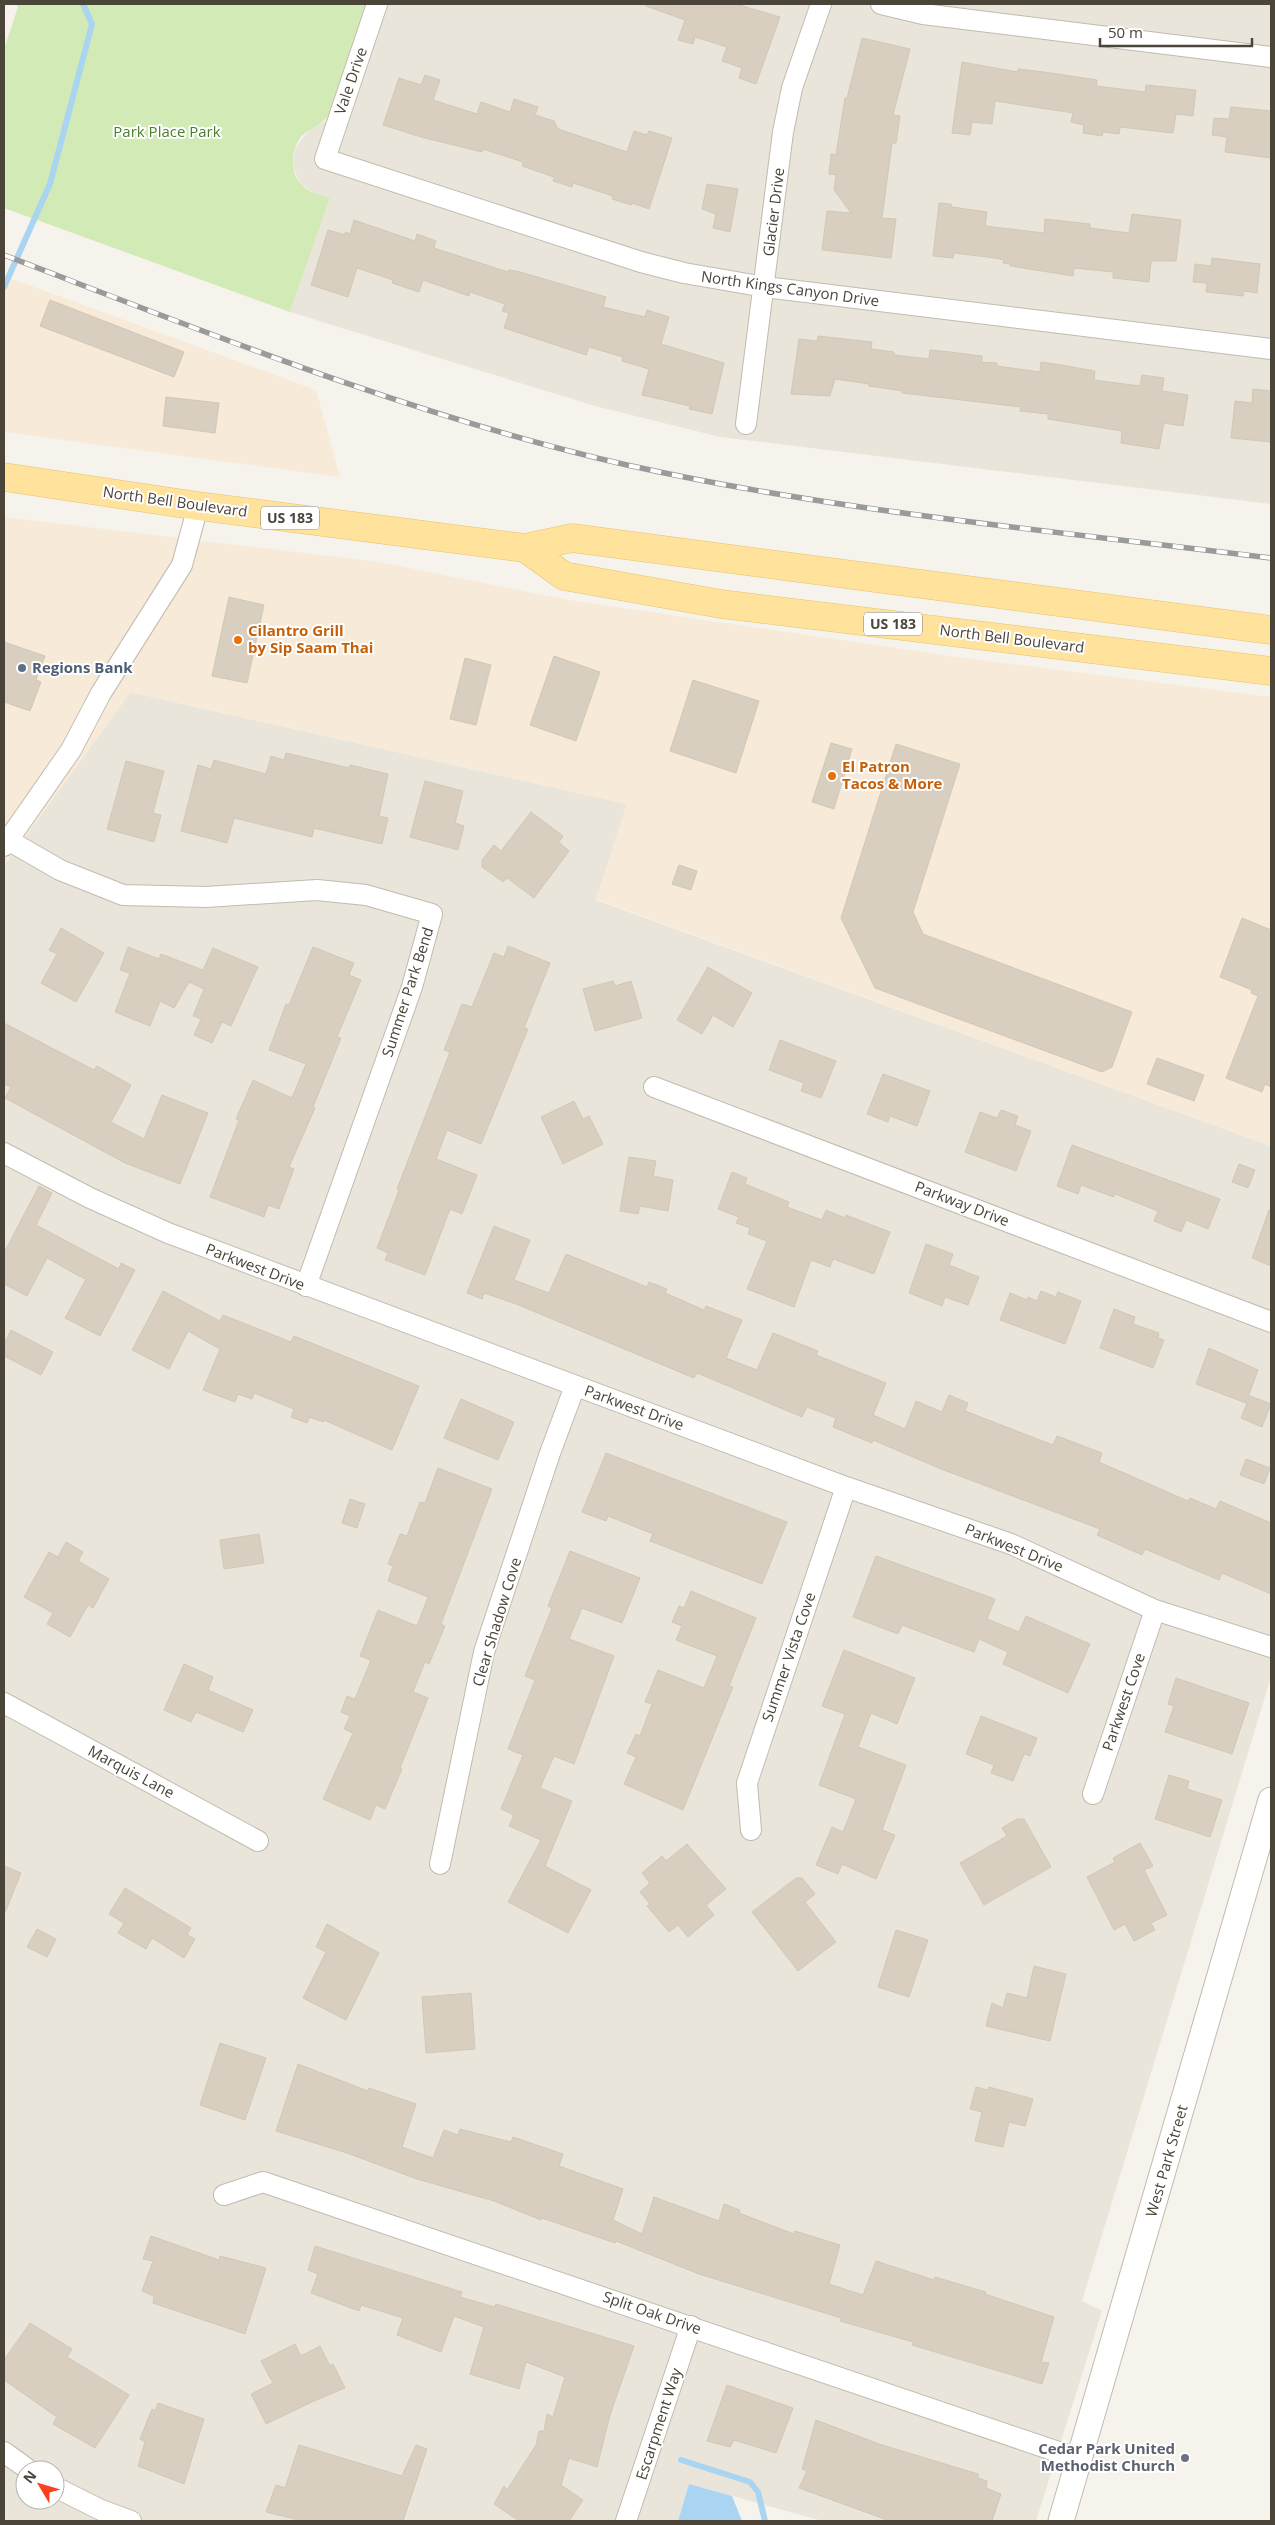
<svg xmlns="http://www.w3.org/2000/svg" width="1275" height="2525" viewBox="0 0 1275 2525" font-family="'Open Sans',sans-serif">
<style>
.residential{fill:#eae5da;fill-rule:evenodd}
.commercial{fill:#f7ead8}
.green{fill:#d2eab5}
.water{fill:#a9d4f2}
.lines{fill:none;stroke-linecap:round;stroke-linejoin:round}
.stream{stroke:#a9d4f2;stroke-width:6}
.building{fill:#d8cfc1;stroke:#d3c7b4}
.minor-casing{stroke:#c2bbae;stroke-width:22}
.tertiary-casing{stroke:#c2bbae;stroke-width:27}
.primary-casing{stroke:#e6c16a;stroke-width:29}
.minor{stroke:#fff;stroke-width:20}
.tertiary{stroke:#fff;stroke-width:25}
.primary{stroke:#ffe39c;stroke-width:28}
.rail-casing{stroke:#9a9a9a;stroke-width:5.5}
.rail{stroke:#fff;stroke-width:4;stroke-dasharray:11;stroke-linecap:butt}
.food-dot{fill:#e8710a;stroke:#fff;stroke-width:2}
.service-dot{fill:#5c6f8a;stroke:#fff;stroke-width:2}
.worship-dot{fill:#6b7280;stroke:#fff;stroke-width:2}
.labels{text-anchor:middle;stroke-width:4;stroke-linejoin:round;paint-order:stroke}
.shield{fill:#fff;stroke:#817c74;stroke-width:1}
.shield-label{font-size:14px;font-weight:bold;fill:#4b4439}
.street-label{font-size:15px;fill:#4b4439;stroke:#fff}
.park-label{font-size:15px;fill:#4a7f2a;stroke:#fff}
.food-label{font-size:15px;font-weight:bold;fill:#c56008;stroke:#fff;text-anchor:start}
.service-label{font-size:15px;font-weight:bold;fill:#4e5e75;stroke:#fff;text-anchor:start}
.worship-label{font-size:15px;font-weight:bold;fill:#5b616d;stroke:#fff;text-anchor:end}
</style>
<rect width="100%" height="100%" fill="#f6f3ec"/>
<!-- residential -->
<path class="residential" d="M366,4h905v500l-551,-67 -125,-31 -305,-94 40,-114 -16,-5 -14,-9 -7,-18 2,-18 14,-18 16,-9 4,-7z
M130,692l497,112 -31,96 675,246v531l-189,624 20,10 -66,210h-213l-134,-37 -11,37h-674v-1655zM25,2470h30v30h-30z"/>
<!-- commercial -->
<path class="commercial" d="M4,276l312,114 24,87 -336,-45z
M4,517l375,45 190,38 381,56 321,41v449l-675,-247 31,-95 -496,-112 -127,174z"/>
<!-- green -->
<path class="green" d="M16,4h350l-37,110c-7,12 -21,14 -29,24 -10,14 -10,39 5,50 7,5 16,7 25,10l-40,114 -286,-104v-159l14,-42z"/>
<!-- water -->
<path class="water" d="M689,2484l43,12 10,25h-64z"/>
<g class="lines">
<!-- stream -->
<path class="stream" d="M4,287l46,-103 42,-160 -9,-20
M681,2460l69,22 8,10 7,29"/>
</g>
<!-- building -->
<path class="building" d="M646,4h90l44,13 -24,67 -17,-6 3,-10 -20,-7 5,-14 -32,-10 -2,7 -15,-4 7,-20 -39,-14z
M862,38l48,11 -17,66 7,1 -4,27h-4l-10,75 14,1 -5,39 -69,-8 5,-39 24,2 -17,-23 2,-15 -7,-1 2,-20 5,1 9,-57h2z
M962,62l56,10v-3l26,3 53,8 -1,6 49,6 1,-7 50,5 -3,26 -17,-2 -3,19 -53,-6 -1,7 -16,-2 -1,4 -19,-3 1,-8 -13,-3 2,-9 -78,-12 -3,23 -20,-2 -2,13 -18,-2z
M425,75l15,5 -7,20 44,14 4,-12 29,10 4,-13 24,8 -3,8 19,6 4,8 69,23 7,-21 13,4 2,-4 23,7 -23,71 -17,-6 -1,2 -19,-6 1,-3 -40,-13 -1,4 -19,-6 1,-4 -32,-11 1,-4 -40,-13 -1,3 -61,-15 -38,-12 16,-47 22,7z
M1231,107l40,4v47l-46,-6 2,-15 -15,-2 2,-17 15,1z
M707,184l31,5 -8,43 -17,-4 3,-14 -14,-5z
M939,203l12,1 1,3 35,5 -2,14 59,7 1,-14 45,5v4l39,5 3,-19 49,6 -5,41h-25l-2,21 -36,-4v-6l-39,-4 -1,8 -63,-10v-2l-7,-1 1,-3 -9,-2 -41,-5 -1,5 -20,-2z
M354,220l61,21 2,-7 19,7 -2,7 74,24 1,-2 11,2 86,25 -3,10 42,10 2,-7 22,7 -8,27 63,19 -12,51 -23,-5 1,-3 -48,-11 7,-26 -27,-8 1,-4 -34,-10 -3,8 -82,-27 5,-15 -7,-2 3,-7 -35,-12 -1,4 -46,-16 -4,12 -27,-9 1,-3 -36,-12 -9,29 -37,-12 17,-55 17,5v-3l5,2z
M1212,258l48,6 -3,29 -13,-2 -1,5 -37,-4 1,-9 -14,-1 2,-18 16,2z
M50,300l134,52 -10,25 -134,-51z
M818,336l54,6 -1,7 23,3v3l35,4 1,-9 20,2 32,4v6l15,1v3l43,6 1,-10 20,3 34,6 -1,9 46,6 2,-11 22,3 -2,13 26,4 -5,31 -19,-3 -5,26 -38,-6 1,-12 -74,-12v-5l-28,-3 1,-4 -119,-14 1,-2 -34,-5v-2l-34,-5 -5,17 -39,-2 8,-55 18,2z
M1253,389l18,2v51l-40,-4 4,-37 17,2z
M166,397l53,6 -4,30 -52,-7z
M229,597l35,8 -17,78 -35,-7z
M4,642l41,14 -9,24 5,2 -11,29 -26,-9z
M554,656l46,16 -24,69 -46,-16z
M465,658l26,7 -15,60 -26,-6z
M693,680l66,21 -23,72 -66,-22z
M831,743l21,6 -18,60 -22,-7z
M896,744l64,20 -47,148 10,22 209,78 -20,55 -10,5 -227,-84 -34,-70z
M286,753l63,15 1,-3 38,9 -9,42 9,2 -6,26 -68,-16 -2,9 -78,-19 -7,25 -46,-12 17,-66 13,4 3,-9 52,14 5,-18 13,4z
M126,761l38,10 -11,42 8,2 -7,27 -47,-13z
M425,781l38,10 -8,32 9,3 -6,24 -48,-13z
M531,812l32,24 -4,6 10,9 -35,47 -27,-20 -4,4 -21,-15v-7l12,-15 7,6z
M679,865l18,6 -6,19 -19,-6z
M1242,918l29,12v157l-6,-3 -3,8 -36,-14 32,-82 -7,-3 1,-3 -32,-13z
M61,928l43,25 -28,49 -35,-19 16,-29 -8,-4z
M508,946l42,17 -26,65 4,1 -47,115 -34,-14 -11,29 41,16 -15,39 -12,-5 -25,66 -40,-15 3,-7 -11,-5 22,-58 -2,-1 53,-137 -6,-2 18,-46 10,3 22,-54 10,4z
M128,947l31,12 2,-5 42,16 10,-22 45,19 -27,59 -9,-4 -10,21 -18,-8 7,-16 -8,-3 11,-27 -15,-7 -15,26 -14,-7 -10,25 -35,-14 15,-39 -10,-3z
M313,947l41,16 -5,12 12,5 -24,57 4,1 -28,69 2,1 -26,59 5,2 -15,40 -11,-4 -4,12 -54,-20 29,-77 -3,-1 17,-39 39,18 14,-34 -37,-14 17,-46 3,1z
M708,967l44,26 -19,34 -20,-12 -11,19 -25,-14z
M613,981l2,5 16,-5 11,37 -47,13 -12,-42z
M4,1023l90,47 3,-4 34,19 -20,37 33,17 18,-44 46,18 -28,71 -55,-21 -120,-65 6,-11 -7,-3z
M780,1040l56,21 -15,37 -20,-7 3,-8 -35,-13z
M1157,1058l47,17 -10,26 -47,-17z
M883,1074l47,17 -13,35 -27,-10 -2,6 -21,-8z
M574,1101l9,18 6,-3 14,28 -40,20 -22,-47z
M1001,1110l17,6 -3,9 16,6 -15,40 -51,-19 15,-40 17,6z
M1072,1145l148,54 -12,30 -22,-9 -5,12 -27,-11 4,-10 -43,-17 -1,3 -33,-12 -3,9 -21,-8z
M629,1157l27,4 -3,15 20,4 -5,31 -28,-5 -2,8 -18,-3z
M1239,1164l16,6 -7,18 -16,-6z
M732,1172l15,6 -2,6 44,18 -2,5 35,13 4,-10 19,8 1,-3 44,17 -16,42 -41,-15 -3,8 -19,-7 -17,47 -47,-18 20,-48 -19,-7 2,-6 -14,-5 3,-6 -21,-8z
M39,1186l13,7 -16,32 83,44 2,-6 14,7 -35,66 -35,-18 21,-39 -9,-4 -30,-17 -20,38 -23,-12v-31z
M1269,1210l2,1v55l-19,-8z
M494,1226l36,14 -16,40 35,13 17,-39 81,33 2,-5 18,7 -2,4 39,17 2,-4 36,14 -16,38 31,12 16,-37 45,18 -2,4 70,28 -13,32 32,14 11,-28 26,11 7,-17 19,8 -3,8 88,34 4,-9 45,17 -3,9 89,39 2,-3 26,11 4,-8 51,22v71l-49,-21 -3,7 -74,-31 -3,6 -45,-20 3,-6 -159,-60 -68,-29 -1,3 -39,-16 3,-9 -29,-11 -5,10 -105,-44 -3,5 -178,-74 -32,-11 -2,6 -15,-6z
M926,1244l27,10 -4,11 30,12 -11,28 -23,-8 -3,9 -33,-13z
M163,1291l57,30 3,-6 68,27 3,-6 125,50 -27,64 -68,-30 -1,2 -14,-5 -2,6 -16,-6 3,-8 -40,-16 -2,6 -14,-5 -3,8 -32,-12 17,-41 -32,-18 -19,38 -37,-19z
M1041,1291l15,6 2,-5 23,9 -16,43 -65,-24 10,-27 17,7 1,-3 9,4z
M1114,1309l21,8 -2,7 26,9 -1,5 6,2 -11,28 -53,-20z
M11,1330l42,22 -12,23 -37,-19v-12z
M1209,1348l49,22 -12,33 -50,-19z
M1250,1396l21,8 -9,23 -21,-9z
M461,1399l53,23 -16,38 -54,-22z
M606,1453l181,69 -25,62 -112,-43 3,-7 -45,-18 -2,5 -24,-9z
M1246,1459l24,9 -6,16 -24,-9z
M438,1468l54,21 -51,135 4,2 -16,38 -4,-2 -12,30 15,6 -28,70 2,1 -17,40 -9,-4 -6,15 -47,-21 30,-66 -9,-4 6,-13 -9,-4 6,-16 8,3 16,-39 -11,-4 18,-46 39,16 11,-29 -40,-16 5,-15 -5,-2 12,-30 7,2 13,-34 5,1z
M350,1499l15,5 -8,24 -15,-5z
M259,1534l5,29 -40,6 -4,-29z
M66,1542l17,10 -5,9 31,18 -16,29 -5,-3 -18,32 -23,-13 6,-11 -29,-16 25,-45 9,5z
M570,1551l70,27 -18,45 -40,-15 -13,31 45,17 -40,108 -20,-8 -14,32 32,13 -27,65 46,24 -23,43 -60,-31 33,-62 -32,-14 5,-11 -13,-6 22,-54 -15,-6 27,-69 -10,-4 27,-68 -4,-2z
M876,1556l119,43 -8,20 32,13 7,-16 64,28 -22,49 -65,-29 5,-12 -29,-13 -5,13 -72,-27 -4,9 -45,-17z
M691,1591l65,27 -27,68 4,1 -50,123 -59,-26 12,-27 -9,-4 9,-19 4,2 12,-32 -7,-2 13,-32 46,18 13,-32 -41,-16 6,-14 -10,-4 7,-16 5,2z
M844,1650l71,28 -18,46 -26,-11 -13,34 48,18 -24,65 13,5 -19,44 -34,-15 -4,10 -22,-9 16,-38 11,5 13,-33 -37,-14 26,-71 -23,-8z
M184,1664l29,13 -5,13 45,20 -10,22 -47,-20 -5,10 -27,-12z
M1176,1678l73,25 -17,51 -67,-22 9,-26 -6,-2z
M981,1716l56,22 -7,18 -6,-2 -11,27 -22,-8 3,-8 -28,-11z
M1169,1775l20,6 -2,8 35,11 -12,37 -55,-18z
M1017,1819h7l27,48 -67,38 -24,-42 47,-27 -5,-8z
M1140,1843l13,23 -9,4 23,45 -16,8 4,7 -21,11 -9,-17 -11,6 -27,-53 28,-15 -2,-4z
M687,1844l39,45 -20,16 8,10 -26,22 -10,-12 -9,7 -22,-26 3,-2 -10,-12 10,-9 -8,-10 20,-17 4,5z
M4,1866l17,7 -17,42z
M796,1878h6l13,16 -10,8 31,40 -38,29 -46,-59z
M125,1888l66,40 -4,7 8,4 -11,19 -32,-20 -6,11 -28,-16 6,-10 -15,-9z
M327,1924l52,29 -33,67 -43,-22 23,-46 -10,-5z
M37,1929l19,10 -9,18 -20,-10z
M896,1930l32,10 -19,57 -31,-10z
M1034,1966l32,8 -16,67 -64,-15 6,-23 11,5 4,-15 20,5z
M471,1993l4,56 -49,4 -4,-56z
M220,2043l46,15 -21,62 -45,-15z
M298,2064l70,27 1,-3 47,16 -14,43 31,11 11,-28 14,5 2,-6 51,13 2,-5 50,17 -4,12 64,23 -10,31 29,14 12,-37 65,24 5,-17 16,6 -1,3 55,21 1,-3 45,14 -11,39 34,11 13,-34 58,19 1,-3 51,15 -1,2 69,23 -13,45 8,1 -7,21 -130,-39 1,-3 -73,-21 1,-3 -142,-44 -83,-33 -1,2 -73,-25 -1,2 -47,-19 -77,-22 -70,-26 -71,-22z
M976,2087l12,3 1,-3 44,12 -8,27 -16,-4 -6,25 -28,-6 7,-29 -12,-3z
M151,2236l68,24 1,-4 46,12 -21,66 -92,-31 1,-7 -12,-5 11,-30 -10,-2z
M315,2246l147,46 -2,5 35,10 1,-3 138,42 -24,69 -13,52 -28,-9 -8,27 22,15 -14,21h-50l-25,-17 10,-18 3,4 29,-45 3,-14h5l3,-17 6,3 12,-40 -39,-15 -7,27 -49,-15 14,-47 -30,-11 -13,36 -44,-17 6,-17 -42,-13 -2,6 -48,-18 7,-19 -10,-4z
M30,2323l42,26 -5,8 62,38 -34,53 -42,-24 4,-7 -53,-37v-20z
M295,2344l6,12 19,-10 10,20 3,-2 12,24 -31,13 -48,23 -15,-30 22,-11 -12,-22z
M727,2385l66,23 -17,45 -42,-13 -4,7 -23,-6z
M158,2403l46,16 -20,65 -46,-18 7,-24 -5,-3 12,-30 3,2z
M816,2420l63,24 99,30v4l9,3 -1,7 15,6 -9,27h-102l-91,-33 8,-17 -5,-2z
M299,2445l103,31 14,-31 11,4 -24,72h-100l-37,-9 10,-27 9,3z"/>
<g class="lines">
<!-- minor casing -->
<g class="minor-casing">
<path id="minor" d="M377,4l-52,155 316,103 43,11 81,14 506,62
M881,4l42,10 348,43
M746,424l37,-292 9,-44 29,-84
M8,840l52,30 63,25 83,2 111,-7 49,5 66,19 -20,73 -106,299
M4,846l67,-96 30,-57 81,-128 16,-59
M654,1087l617,235
M4,1153l86,45 78,35 678,254 165,57 144,66 116,37
M4,1703l254,138
M1093,1794l62,-184
M751,1830l-4,-47 99,-296
M440,1864l44,-212 66,-199 25,-67
M224,2195l39,-13 816,277
M4,2452l25,18
M55,2487l46,23 30,11
M626,2521l65,-195"/>
</g>
<!-- tertiary casing -->
<g class="tertiary-casing">
<path id="tertiary" d="M1061,2521l210,-721"/>
</g>
<!-- primary casing -->
<g class="primary-casing">
<path id="primary" d="M4,477l194,29 327,42 47,-10 699,92
M525,548l39,28 157,28 550,67"/>
</g>
<!-- minor -->
<use href="#minor" class="minor"/>
<!-- tertiary -->
<use href="#tertiary" class="tertiary"/>
<!-- primary -->
<use href="#primary" class="primary"/>
<!-- rail casing -->
<g class="rail-casing">
<path id="rail" d="M4,255c204,78 408,161 623,210 212,47 429,66 644,93"/>
</g>
<!-- rail -->
<use href="#rail" class="rail"/>
</g>
<!-- markers -->
<g class="food-dot">
<circle cx="238" cy="640" r="5"/>
<circle cx="832" cy="776" r="5"/>
</g>
<circle class="service-dot" cx="22" cy="668" r="5"/>
<circle class="worship-dot" cx="1185" cy="2458" r="5"/>
<g class="labels">
<!-- shield labels -->
<g class="shield">
<rect x="261" y="506.5" width="58" height="23" rx="4"/>
<rect x="864" y="612.5" width="58" height="23" rx="4"/>
</g>
<g class="shield-label">
<text x="290" y="523">US 183</text>
<text x="893" y="629">US 183</text>
</g>
<!-- street labels -->
<g class="street-label">
<text transform="translate(351 81) rotate(-71)" y="5">Vale Drive</text>
<text transform="translate(774 212) rotate(-83)" y="5">Glacier Drive</text>
<text transform="translate(790 289) rotate(8)" y="5">North Kings Canyon Drive</text>
<text transform="translate(175 502) rotate(8)" y="5">North Bell Boulevard</text>
<text transform="translate(1012 639) rotate(7)" y="5">North Bell Boulevard</text>
<text transform="translate(408 992) rotate(-72)" y="5">Summer Park Bend</text>
<text transform="translate(962 1204) rotate(21)" y="5">Parkway Drive</text>
<text transform="translate(255 1267) rotate(21)" y="5">Parkwest Drive</text>
<text transform="translate(634 1408) rotate(20)" y="5">Parkwest Drive</text>
<text transform="translate(1014 1548) rotate(22)" y="5">Parkwest Drive</text>
<text transform="translate(497 1622) rotate(-73)" y="5">Clear Shadow Cove</text>
<text transform="translate(789 1657) rotate(-71)" y="5">Summer Vista Cove</text>
<text transform="translate(1124 1702) rotate(-71)" y="5">Parkwest Cove</text>
<text transform="translate(131 1772) rotate(28)" y="5">Marquis Lane</text>
<text transform="translate(1167 2161) rotate(-74)" y="5">West Park Street</text>
<text transform="translate(652 2313) rotate(19)" y="5">Split Oak Drive</text>
<text transform="translate(659 2424) rotate(-72)" y="5">Escarpment Way</text>
</g>
<!-- park labels -->
<g class="park-label">
<text x="167" y="137">Park Place Park</text>
</g>
<!-- food labels -->
<g class="food-label">
<text x="248" y="636">Cilantro Grill<tspan x="248" dy="17">by Sip Saam Thai</tspan></text>
<text x="842" y="772">El Patron<tspan x="842" dy="17">Tacos &amp; More</tspan></text>
</g>
<!-- service labels -->
<g class="service-label">
<text x="32" y="673">Regions Bank</text>
</g>
<!-- worship labels -->
<g class="worship-label">
<text x="1175" y="2454">Cedar Park United<tspan x="1175" dy="17">Methodist Church</tspan></text>
</g>
</g>
<!-- border -->
<rect width="1275" height="2525" fill="none" stroke="#4b4439" stroke-width="10"/>
<!-- north arrow -->
<g transform="translate(40 2485) rotate(308)"><circle r="24" fill="#ffffff" stroke="#b7b4b0"/>
<path d="M0-4L9 19L0 12L-9 19Z" fill="#fc3f1d"/>
<text y="-8" font-size="14" font-weight="bold" text-anchor="middle" fill="#4b4439">N</text>
</g>
<!-- scale -->
<path d="M1100 38v8h152v-8" fill="none" stroke="#4b4439" stroke-width="2.5"/>
<text x="1108" y="38" font-size="15" fill="#4b4439" stroke="#ffffff" stroke-width="4" paint-order="stroke">50 m</text>
</svg>
